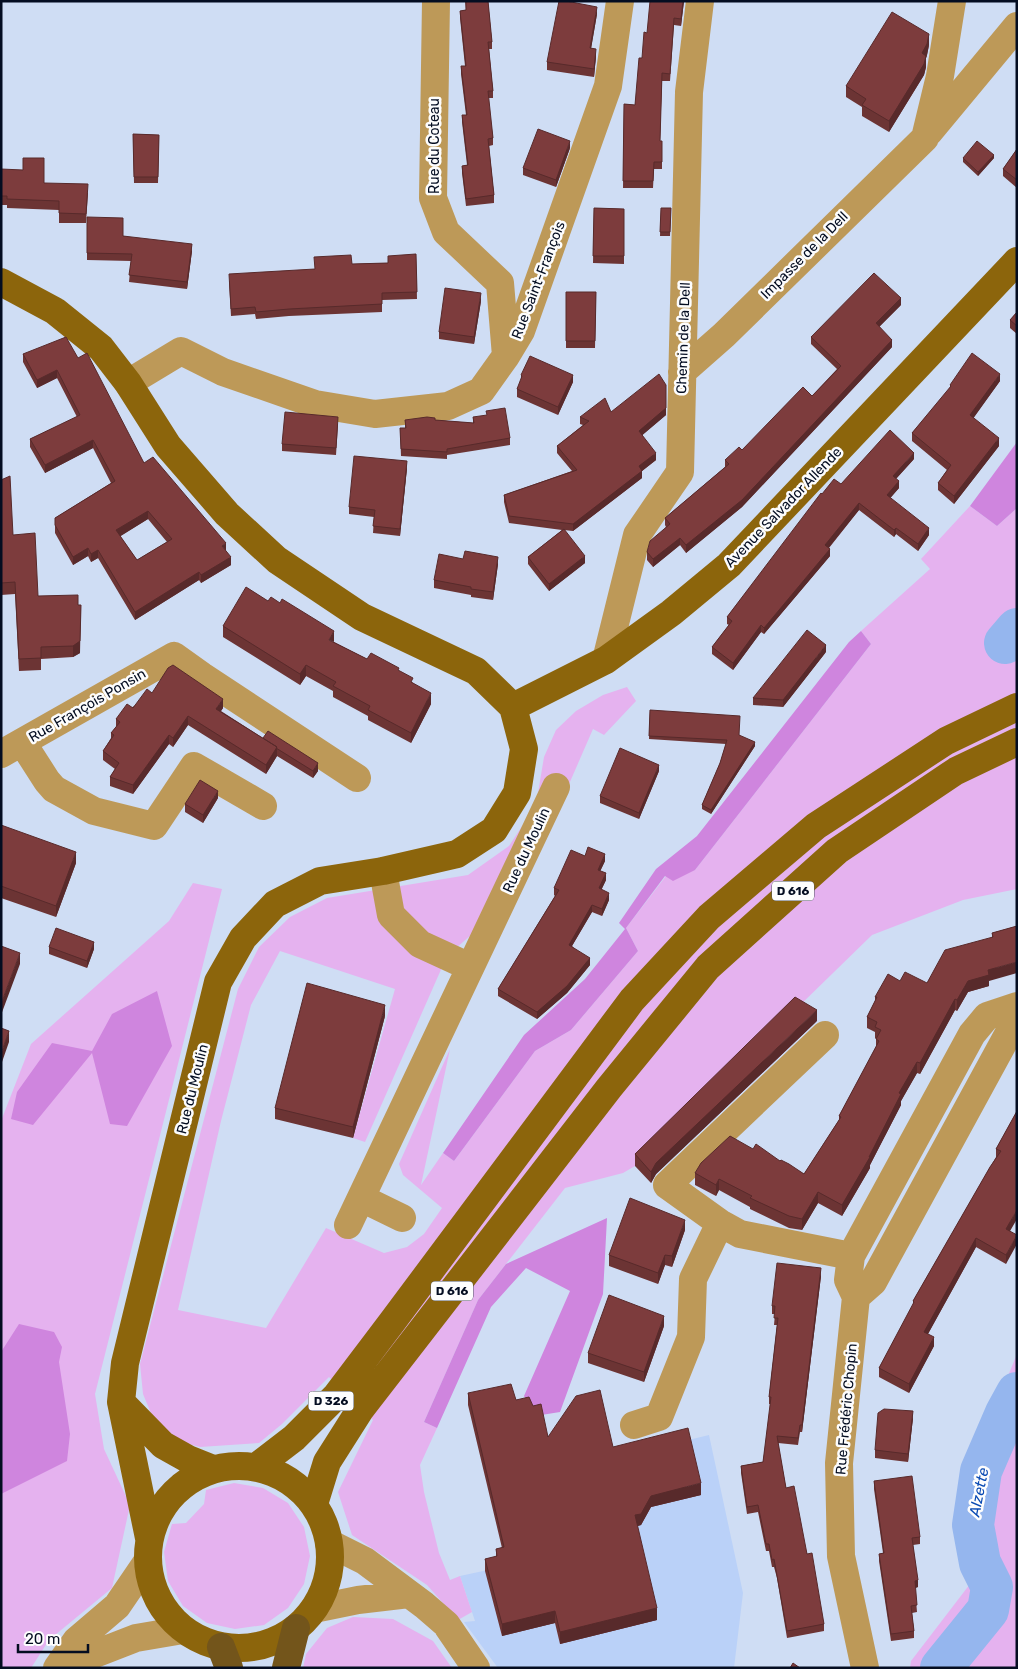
<svg xmlns="http://www.w3.org/2000/svg" width="1018" height="1669" viewBox="0 0 1018 1669" font-family="Rubik,sans-serif">
<style>
.built{fill:#bad1f8}
.green{fill:#e5b2ef}
.forest{fill:#cf85de}
.lines{fill:none;stroke-linecap:round;stroke-linejoin:round}
.river{stroke:#95b6ee;stroke-width:42}
.minor{stroke:#bd9958;stroke-width:28}
.major{stroke:#8c650c;stroke-width:28}
.highway{stroke:#73551b;stroke-width:28}
.wall{fill:#6c3434;fill-rule:evenodd}
.shaded-wall{fill:#582a2b}
.building{fill:#7d3c3d;stroke:#582a2b;fill-rule:evenodd}
.labels{text-anchor:middle;stroke-width:5;stroke-linejoin:round;paint-order:stroke}
.shield{fill:#fdfdfd;stroke:#4f5563;stroke-width:1}
.shield-label{font-size:12px;font-weight:bold;fill:#040d21}
.street-label{font-size:14px;fill:#040d21;stroke:#fdfdfd}
.water-label{font-size:15px;font-style:italic;fill:#094ab3;stroke:#fdfdfd}
</style>
<rect width="100%" height="100%" fill="#cfddf4"/>
<!-- built -->
<path class="built" d="M709,1435l34,158 -9,75h-236l-34,-46 11,-1 -15,-45 37,-8 51,-20 -16,-70z"/>
<!-- green -->
<path class="green" d="M970,506l27,20 20,-18v381l-54,11 -91,35 -237,231 -12,7 -58,15 -87,112 -54,122 13,6 -17,37 4,27 15,61 11,27 10,-4 12,36 -14,8 -31,-35 -75,-50 -14,-43 35,-72 -44,-43 -47,47 -23,19 -59,4 -19,-5 -28,-24 -10,-24 -3,-30 98,-375 21,-42 31,-30 37,-19 141,-23 41,-29 27,-41 8,-48 12,-27 20,-19 27,-16 24,-8 9,14 -32,34 -11,-6 -27,62 -87,137 -32,28 -82,186 -12,-4 42,-149 -115,-38 -29,54 -30,116 -43,189 88,18 60,-100 58,25 23,-6 17,-13 18,-26 -39,-33 -4,-11 51,-115 -29,136 22,-32 11,8 81,-110 36,-21 67,-79 -12,-23 40,-52 29,-6 176,-226 -10,-13 69,-62 -9,-10z
M193,883l29,6 -127,505 9,55 26,56 -18,83 -63,52 -18,28h-30v-547l30,-77 138,-123z
M1017,1354v314h-107l1,-7 59,-77 -2,-111z
M234,1483l29,5 25,15 16,24 6,29 -6,28 -16,24 -24,17 -29,4 -28,-6 -24,-17 -15,-25 -4,-29 8,-28 14,-1 18,-19 2,-14z
M353,1617l40,2 40,22 19,27h-149l3,-14 21,-26z"/>
<!-- forest -->
<path class="forest" d="M1017,442v66l-20,18 -27,-20z
M861,631l10,13 -176,226 -22,11 -8,-5 -39,52 12,23 -67,79 -36,21 -81,110 -11,-8 81,-118 61,-56 40,-50 -6,-6 37,-54 41,-33 152,-194z
M157,991l15,55 -45,80 -17,-2 -18,-71 -59,72 -22,-6 6,-27 35,-49 40,8 20,-37z
M607,1218l-4,76 -43,118 -25,4 -11,-20 46,-105 -44,-23 -35,39 -54,121 -13,-6 54,-122 28,-36z
M19,1324l35,8 8,15 -3,15 11,72 -3,27 -66,33v-142z"/>
<g class="lines">
<!-- river -->
<path class="river" d="M1005,643l12,-14
M941,1668l47,-58 4,-23 -12,-24 -7,-38 8,-54 25,-58 11,-20"/>
<!-- minor -->
<path class="minor" d="M436,1l-3,197 13,34 54,51 6,73
M929,132l88,-106
M682,372l42,-37 201,-197 15,-62 12,-75
M128,383l53,-32 42,21 92,32 60,10 73,-8 33,-15 25,-35 15,-25 87,-245 12,-85
M606,660l31,-125 43,-63 9,-380 11,-91
M22,742l25,39 7,8 40,22 60,15 40,-60 69,40
M1,754l173,-98 28,20 155,102
M383,871l8,44 29,29 50,23
M825,1035l-158,150 53,38 20,11 111,22
M361,1198l41,20
M348,1225l208,-438
M856,1297l17,-15 144,-264
M634,1425l25,-8 32,-80 2,-58 27,-56
M329,1543l36,18 59,44 22,19 30,44
M314,1609l44,-9 51,-6
M57,1668l19,-27 41,-35 30,-44
M70,1668l17,-11 49,-19 47,-8
M865,1668l-24,-112 -2,-93 17,-166 -8,-17 3,-24 121,-222 15,-18 30,-10"/>
<!-- major -->
<path class="major" d="M1,282l54,29 46,37 27,35 40,63 59,68 50,46 85,57 114,54 37,36
M513,707l93,-47 65,-47 58,-48 288,-304
M121,1402l42,43 25,14 25,10
M148 1557a91 91 0 1 1 182 0a91 91 0 1 1-182 0Z
M256,1467l38,-29 42,-42 56,-74 240,-322 77,-83 107,-91 130,-85 71,-34
M314,1504l13,-42 33,-52 249,-322 99,-121 129,-116 119,-80 61,-29
M149,1538l-28,-136 4,-39 93,-381 25,-44 32,-34 45,-23 63,-10 74,-17 37,-24 23,-37 7,-44 -11,-42"/>
<!-- highway -->
<path class="highway" d="M221,1647l8,21
M286,1668l10,-40"/>
</g>
<!-- wall -->
<path class="wall" d="M465,1h23l4,41v7h-3l4,42v7h-5l5,40v7l-4,1 5,49v8l-28,3 -4,-33v-7l5,-1 -5,-43v-7h4l-5,-41v-8h4l-5,-48v-7l6,-1z
M684,1l-3,25 -7,-1 -4,56h-8l-2,60h2v28h-8l-1,19h-30l1,-84 11,1 7,-47z
M597,14l-6,34 5,8 -2,21 -47,-7v-8z
M929,45l-2,10 -1,3v9l-2,8 -35,57 -27,-16v-9l-16,-10v-11z
M133,134l26,1 -1,48h-24z
M570,148l-14,39 -33,-12v-7z
M1017,149v39l-14,-12v-7z
M963,158h31l-16,18 -15,-14z
M1,169l43,14 44,10 -2,30h-27v-13l-52,-2v-3h-6z
M594,208l30,1v55l-31,-1z
M661,208h10l-1,28h-10z
M87,217l36,19 69,15 -5,38 -58,-7 2,-21 -44,-1z
M416,254l1,45 -35,1v12l-93,4 -33,3 -1,-5 -24,2 -2,-35 123,-17 36,-1z
M566,292h30l-1,56h-29z
M481,301l-7,43 -35,-5v-7z
M901,305l-22,22 13,20 -150,160 -56,46 -6,-8 -27,22 -6,-7v-8l19,-25 -1,-2v-7l60,-51v-7l17,-10 70,-54 25,-27 -26,-25v-7z
M1017,312v22l-7,-6v-8z
M23,354l55,4 66,105 82,88 5,14 -30,18 -2,-3 -64,40 -37,-62 -7,4 -3,-6 -15,9 -18,-32v-15l56,-35 -18,-35 -48,25 -15,-26v-8l47,-22 -20,-39 -20,10 -14,-26zM148,519l19,23 -30,18 -17,-24z
M521,375l52,7 -15,33 -41,-18v-8l4,-8z
M1000,381l-27,37 26,28 -45,58 -16,-14v-7l9,-13 -35,-29v-8l38,-45v-3z
M611,412l55,3 -24,20 14,25 -14,11v7l-69,53 -9,-1 21,33 -36,28 -21,-27v-7l34,-27 -53,-7 -5,-21v-7l68,-24 -15,-18v-7l26,-21 -3,-1v-7z
M473,417l37,21v7l-63,10v4l-46,-3 -1,-28h5v-8h30l38,3z
M338,424l-2,31 -54,-4v-7z
M914,459l-18,20 3,9 -9,10 39,37 -11,16 -22,-17 -2,3 -35,-27 -30,38 1,8 -66,78 -3,-2 -28,38 -21,-16v-7l17,-22 -2,-1v-7l95,-123 19,-10z
M407,468l-7,68 -27,-3 1,-16 -25,-3v-7z
M1,480l12,55 25,61 42,57 -7,4 -32,2v11l-22,1 -4,-77 -14,1z
M463,559l35,5 -5,36 -22,-3v-2l-37,-7v-8z
M223,626l111,16 33,17 32,12 14,12 18,21 -20,39 -43,-23v-4l-35,-19v-6l-27,-15 -6,9 -77,-48z
M826,652l-43,55 -30,-2v-7z
M152,693l71,15 -2,3 42,27 55,33 -5,7 -36,-22 -11,18 -78,-49 -15,22 -4,-3 -36,50 -23,-8v-9l5,-8 -12,-9v-9l8,-13v-5l5,-6v-8z
M650,710l89,25 16,11 -44,68 -9,-5v-4l18,-42 6,-19 -77,-5z
M659,771l-20,48 -39,-16v-7z
M218,798l-15,25 -18,-11v-8z
M1,825l75,38 -20,54 -55,-19z
M585,856l20,5 -5,10 6,9 -5,10 8,10 -7,16 -10,-4 -20,34 18,19 -23,28 -30,26 -39,-23v-7l57,-93 -1,-1v-7z
M1017,926l-28,55v5l-21,6 -11,19 -2,-1 -35,64 -3,-1 -16,28v4l-31,60v3l-28,48 -24,-13 -16,27 -13,-2 -39,-19v-2l-31,-17 -3,6 -21,-11v-12l58,-24 27,12 24,13 35,-54v-4l37,-69v-8l-1,-1v-6l-8,-4v-11l8,-16v-4l25,-16 27,2 65,-45v-5z
M49,947l45,2 -7,19 -38,-14z
M385,1016l-32,122 -78,-19v-11z
M817,1021l-161,153 -5,9 -16,-17v-12z
M1017,1111l-7,120 -4,33 -30,-17 -48,87 6,12 -25,47 -30,-16v-9l34,-63v-4l83,-144v-8z
M685,1230l-13,37 -7,-2 -7,19 -49,-18v-11z
M821,1276l-19,156h-2l-2,13 -20,-2 8,45 21,66 17,70v7l-37,7 -10,-60 -3,-11h-2l-3,-16h-3l-8,-39 -11,2 -6,-41v-7l22,-4 8,-58h-2v-7l8,-72h-3l1,-11h-3v-8z
M664,1326l-20,56 -56,-19v-10z
M468,1393l48,7 17,6 15,31 65,10 88,48 -50,12 -10,18 -4,1 20,94 -97,24 -5,-21 -53,13 -17,-65v-12l11,-2v-8l6,-1 -34,-143z
M913,1418l-5,44 -33,-4v-8z
M874,1481l46,56v7l-7,1 5,42 -3,1 2,24 -5,1 2,18v7l-23,3 -12,-80v-7l4,-1 -9,-64z"/>
<!-- shaded-wall -->
<path class="shaded-wall" d="M683,1h1l-3,25v-7z
M597,7v7l-7,41v-7z
M929,34v11l-2,10 -1,3v9l-2,8 -35,57v-11l33,-68z
M596,49v7l-2,21v-8z
M570,141v7l-14,39v-7z
M994,155v3l-16,18v-4z
M192,244v7l-5,38v-7z
M481,293v8l-7,43v-7z
M901,298v7l-25,25v-7z
M892,340v7l-150,160 -56,46v-8z
M57,370v8l-20,10v-8z
M1000,374v7l-30,42v-8z
M573,375v7l-15,33v-8z
M666,385v30l-27,23v-7z
M999,438v8l-45,58v-8z
M93,440v8l-48,25v-8z
M656,453v7l-14,11v7l-69,53v-7l66,-58z
M914,453v6l-21,23v-6z
M407,461v7l-7,68v-7z
M899,481v7l-12,14v-7z
M859,503v7l-34,42v-7z
M148,511v8l-32,20v-9z
M896,528v6l-2,3v-7z
M929,528v7l-11,16v-7z
M680,538v7l-27,22v-8z
M226,543v8l-4,-5z
M88,548v8l-15,9v-8z
M830,549v7l-66,78v-6z
M98,550v8l-7,4v-8z
M585,556v7l-36,28v-7z
M231,557v8l-30,18v-8z
M498,557v7l-5,36v-8z
M199,572v8l-64,40v-8z
M81,605l-1,48 -7,4v-11z
M761,625v7l-28,38v-7z
M334,631v11l-5,-2z
M826,645v7l-43,55v-7z
M306,665v11l-6,9v-11z
M431,693v11l-20,39v-10z
M223,699v9l-7,10v-9z
M188,716v9l-15,22v-9z
M169,735v9l-36,50v-9z
M755,742v4l-44,68v-4z
M277,747v9l-11,18v-9z
M318,763v8l-5,7v-7z
M659,765v6l-20,48v-6z
M218,791v7l-15,25v-8z
M76,852v11l-20,54v-11z
M605,854v7l-7,15v-6z
M606,873v7l-7,15v-7z
M609,893v7l-7,16v-7z
M592,905v7l-23,39v-6z
M94,942v7l-7,19v-7z
M20,953v11l-19,51v-11z
M590,958v7l-23,28 -30,26v-7z
M1017,962v11l-28,8v5l-21,6 -11,19v-11l11,-19 20,-11z
M955,999v11l-35,64v-11z
M385,1005v11l-32,122v-11z
M817,1010v11l-161,153 -5,9v-11l5,-9z
M9,1031v11l-7,20v-11z
M917,1062v11l-16,28v4l-31,60v3l-28,48v-11l27,-48 30,-64z
M719,1179v11l-3,6v-11z
M818,1192v11l-16,27v-11z
M1017,1210v9l-11,19v-9z
M685,1220v10l-13,37v-11z
M1017,1235v9l-11,20v-9z
M976,1238v9l-52,94v-9z
M665,1255v10l-7,19v-11z
M821,1268v8l-19,156v-7z
M664,1316v10l-20,56v-10z
M934,1337v9l-25,47v-9z
M913,1411v7l-5,44v-8z
M701,1483v12l-50,12 -10,18 -6,2v-12l16,-19z
M918,1580v7l-3,1v-7z
M657,1608v12l-97,24v-12z
M555,1611v12l-53,13v-12z"/>
<!-- building -->
<path class="building" d="M466,1h22l4,41h-4l5,49h-5l5,47 -5,1 6,56 -28,4 -4,-33 6,-1 -6,-50h5l-6,-49h5l-6,-55 6,-1z
M559,1h7l31,6 -7,41 6,1 -2,20 -47,-7z
M650,1h33l-2,18 -7,-1 -4,56 -8,-1 -2,68h2v21h-8l-1,19h-30l1,-77 11,1 4,-47h3l2,-26 3,1z
M892,12l37,22 -2,10 -5,9 4,3 -2,8 -35,57 -27,-16 4,-6 -20,-13z
M538,129l32,12 -14,39 -33,-12z
M133,134l26,1 -1,42h-24z
M977,141l17,14 -16,17 -15,-14z
M1017,149v31l-14,-11z
M23,158h21v25l44,1 -2,30 -27,-1v-12l-52,-2v-3h-6v-27l22,1z
M594,208l30,1v47h-31z
M661,208h10l-1,24h-10z
M87,217l36,1v18l69,8 -5,38 -58,-7 3,-21 -45,-1z
M416,254l1,38 -35,1v11l-93,5 -33,3 -1,-5 -24,2 -2,-35 86,-5 -1,-12 37,-2 1,9 36,-1v-7z
M874,273l27,25 -25,25 16,17 -150,160 -56,45 -6,-7 -27,21 -6,-7 3,-11 20,-17 -5,-6 64,-54 -4,-4 14,-13 3,3 61,-63 9,9 29,-30 -30,-29z
M445,288l36,5 -7,44 -35,-5z
M566,292h30l-1,49h-29z
M1017,312v14l-7,-6z
M66,337l12,21 9,-5 57,110 9,-6 73,86 -4,3 9,11 -30,18 -2,-3 -64,40 -37,-62 -7,4 -3,-6 -15,9 -18,-32v-7l60,-37 -22,-41 -48,25 -15,-26 50,-24 -23,-45 -20,10 -14,-26zM148,511l24,28 -35,21 -21,-30z
M972,353l28,21 -30,41 29,23 -45,58 -16,-13 13,-18 -39,-32 39,-47 -1,-1z
M530,356l43,19 -15,32 -41,-18 5,-13 -1,-1z
M659,374l7,11v23l-27,23 17,22 -17,13 3,5 -69,53 -64,-8 -5,-21 73,-25 -20,-24 32,-25 -9,-4 25,-19 6,14z
M505,408l5,30 -63,11v3l-46,-3 -1,-21h6l-1,-8 22,-3 8,1v2l39,3 -1,-6 14,-2 -1,-4z
M285,412l53,5 -2,31 -54,-4z
M890,430l24,23 -21,23 6,5 -12,14 42,33 -11,16 -22,-16 -2,2 -35,-27 -34,42 5,4 -66,79 -3,-3 -28,38 -21,-16 20,-26 -5,-4 94,-124 1,1 12,-15 7,5z
M354,456l53,5 -7,68 -27,-3 2,-16 -26,-3z
M10,476l3,59 22,-2 3,63 40,-1v10h3l-1,36 -7,5 -32,1v11l-22,1 -4,-77 -14,1v-103z
M564,529l21,27 -36,28 -21,-27z
M465,551l33,6 -5,35 -22,-3v-2l-37,-7 5,-26 24,5z
M246,587l22,14 3,-4 9,6 2,-4 52,32 -5,9 38,19 4,-6 28,15 -1,2 15,8 -2,4 20,11 -20,40 -43,-23 2,-4 -37,-20 3,-4 -30,-17 -6,9 -77,-48z
M807,630l19,15 -43,55 -30,-2z
M173,665l50,34 -7,10 61,38 -11,18 -78,-49 -15,22 -4,-3 -36,50 -23,-8 9,-14 -16,-12 11,-16 -3,-2 9,-11 -4,-3 11,-15 6,4 14,-19 5,4 16,-25z
M650,710l90,6 -1,19 16,7 -44,68 -9,-5 18,-42 7,-23 -78,-4z
M268,731l50,32 -5,8 -37,-23 1,-1 -14,-9z
M620,748l39,17 -20,48 -39,-17z
M200,780l18,11 -15,24 -18,-11z
M1,825l75,27 -20,54 -55,-20z
M588,847l17,7 -7,16 8,3 -7,15 10,5 -7,16 -10,-4 -23,40 21,13 -23,28 -30,26 -39,-23 61,-99 -5,-2 17,-38 14,6z
M1017,926v36l-29,8 1,5 -21,6 -11,19 -2,-1 -35,64 -3,-1 -18,31 2,1 -32,63h1l-28,48 -24,-13 -16,27 -13,-3 -39,-18 2,-2 -33,-17 -3,6 -21,-12 6,-10 29,-27 23,13 3,-5 24,17 1,-1 8,4 15,10 37,-57 -2,-1 40,-75 -3,-2 5,-9 -6,-3 2,-5 -10,-5 10,-20h-2l13,-23 12,7 5,-9 22,11 18,-33 48,-13 -1,-4z
M56,928l38,14 -7,19 -38,-14z
M1,946l19,7 -19,51z
M307,983l78,22 -32,122 -78,-19z
M795,997l22,13 -161,153 -5,9 -16,-18z
M1,1028l8,3 -7,20 -1,-1z
M1017,1111v99l-11,19 11,6 -11,20 -30,-17 -52,94 10,5 -25,47 -30,-16 35,-66 -1,-1 77,-134 11,-16 -5,-2z
M630,1198l55,22 -13,36 -7,-1 -7,18 -49,-18z
M777,1263l44,5 -19,157h-2l-2,13 -21,-2 9,52 8,-2 13,68 5,-1 12,71 -37,7 -13,-72 -2,1 -3,-16h-3l-8,-39 -11,2 -6,-41 22,-4 8,-65h-2l9,-79h-4l1,-12h-3z
M609,1295l55,21 -20,56 -56,-19z
M511,1384l5,16 13,-3 4,9 8,-2 7,33 28,-41 24,-6 13,57 75,-19 13,55 -50,13 -10,18 -6,1 22,93 -97,24 -5,-21 -53,13 -17,-65 12,-3 -1,-7 8,-2 -36,-154z
M884,1409l29,2 -5,43 -33,-4 3,-37z
M912,1476l8,61 -8,1 6,42 -3,1 2,24 -6,1 3,25 -23,3 -12,-80 5,-1 -10,-72z
M793,1663l7,5h-10z"/>
<g class="labels">
<!-- shield labels -->
<g class="shield">
<rect x="772" y="881.5" width="42" height="19" rx="4"/>
<rect x="431" y="1281.5" width="42" height="19" rx="4"/>
<rect x="308.5" y="1391.5" width="45" height="19" rx="4"/>
</g>
<g class="shield-label">
<text x="793" y="895">D 616</text>
<text x="452" y="1295">D 616</text>
<text x="331" y="1405">D 326</text>
</g>
<!-- street labels -->
<g class="street-label">
<text transform="translate(434 146) rotate(-90)" y="5">Rue du Coteau</text>
<text transform="translate(804 255) rotate(-45)" y="5">Impasse de la Dell</text>
<text transform="translate(538 280) rotate(-69)" y="5">Rue Saint-François</text>
<text transform="translate(683 338) rotate(-88)" y="5">Chemin de la Dell</text>
<text transform="translate(783 507) rotate(-46)" y="5">Avenue Salvador Allende</text>
<text transform="translate(87 705) rotate(-30)" y="5">Rue François Ponsin</text>
<text transform="translate(526 850) rotate(-65)" y="5">Rue du Moulin</text>
<text transform="translate(192 1089) rotate(-76)" y="5">Rue du Moulin</text>
<text transform="translate(846 1409) rotate(-85)" y="5">Rue Frédéric Chopin</text>
</g>
<!-- water labels -->
<g class="water-label">
<text transform="translate(979 1492) rotate(-79)" y="5">Alzette</text>
</g>
</g>
<!-- border -->
<rect width="1018" height="1669" fill="none" stroke="#040d21" stroke-width="5"/>
<!-- scale -->
<path d="M18 1644v8h70v-8" fill="none" stroke="#040d21" stroke-width="2.5"/>
<text x="25" y="1644" font-size="15" fill="#040d21" stroke="#fdfdfd" stroke-width="4" paint-order="stroke">20 m</text>
</svg>
